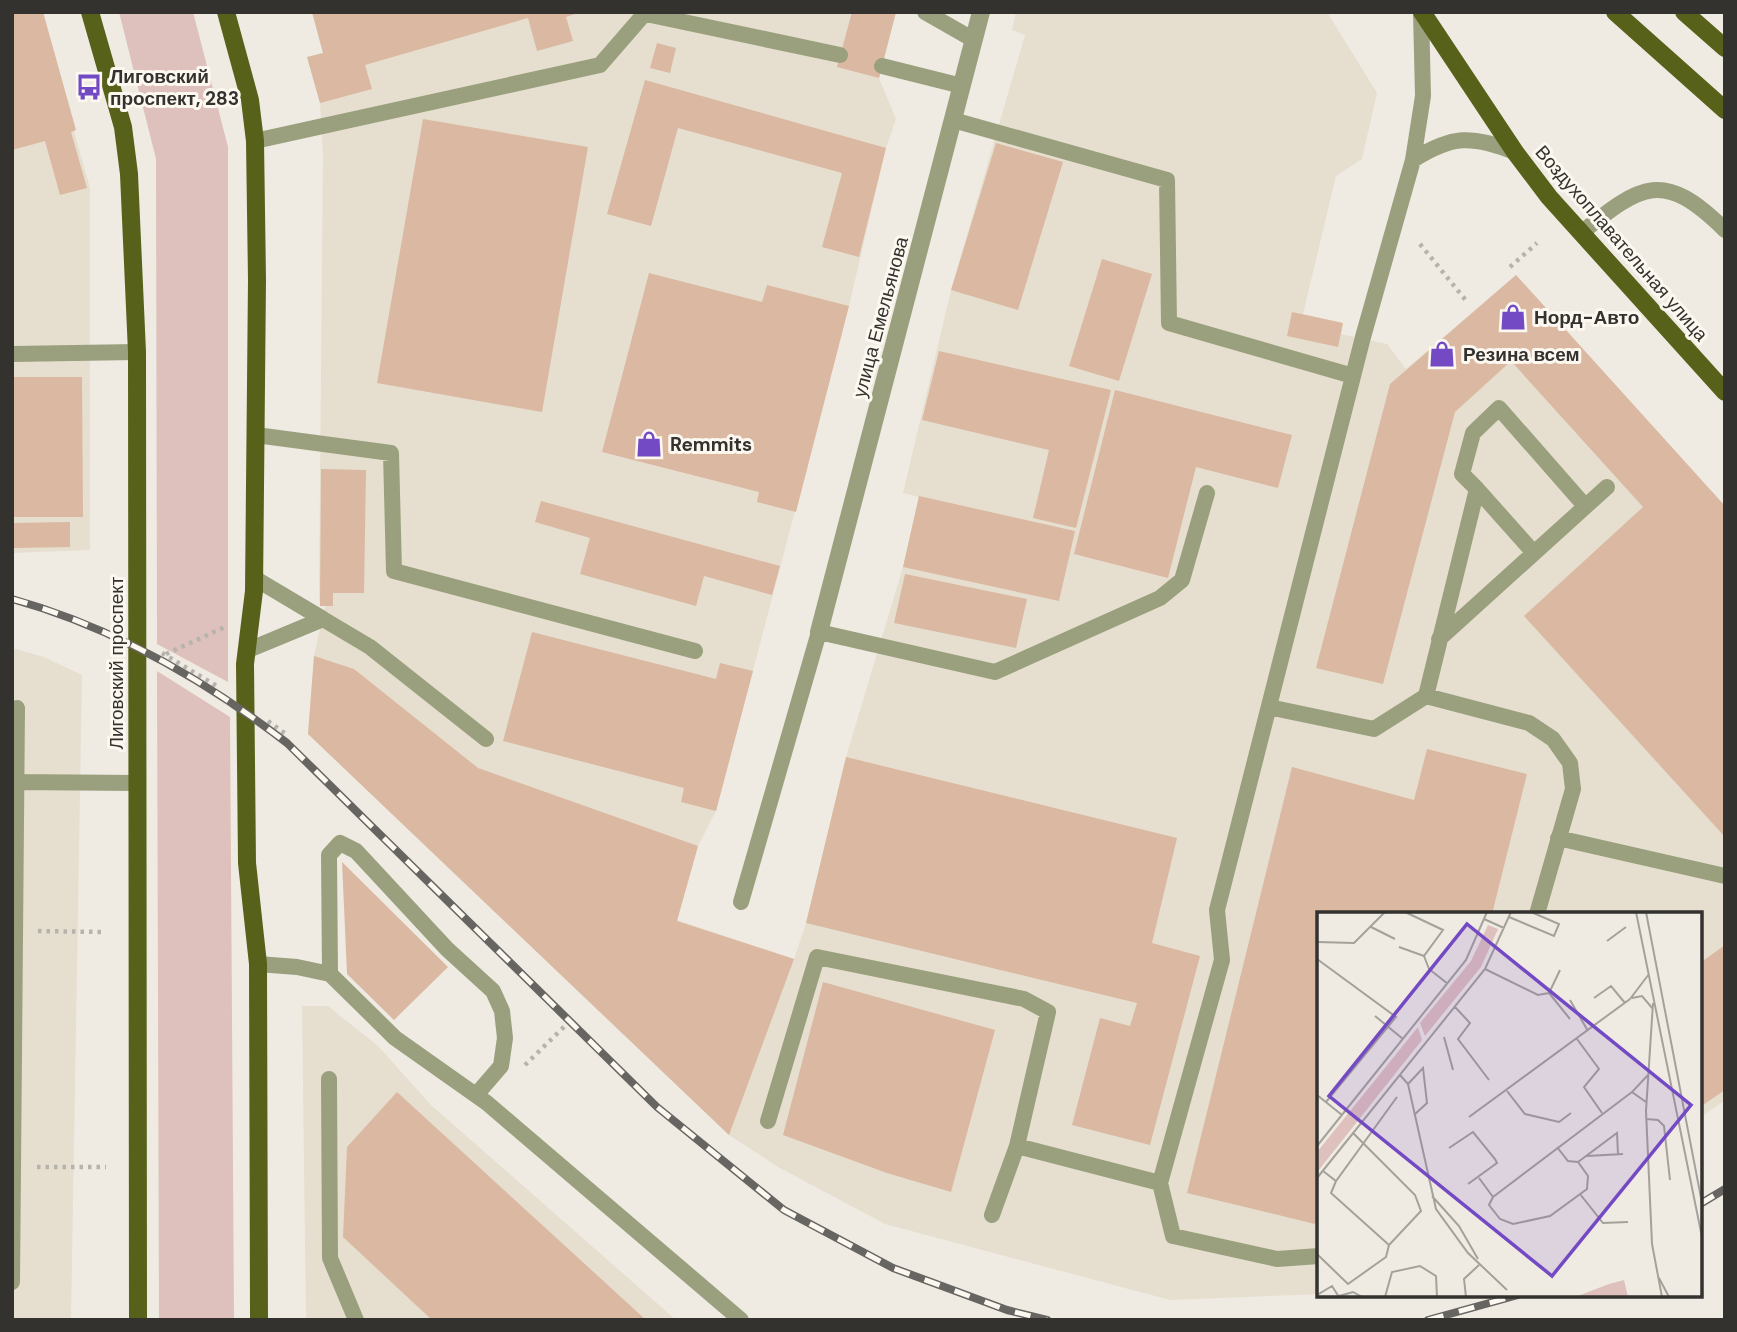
<svg xmlns="http://www.w3.org/2000/svg" width="1737" height="1332" viewBox="0 0 1737 1332" font-family="'DM Sans',sans-serif">
<style>
.built{fill:#e6dfcf}
.green{fill:#dec0bc}
.building{fill:#dab8a1}
.lines{fill:none;stroke-linecap:round;stroke-linejoin:round}
.path{stroke:#b6b3ad;stroke-width:4.5;stroke-dasharray:3.5 5;stroke-linecap:butt}
.lane{stroke:#9aa07d;stroke-width:16}
.street{stroke:#9aa07d;stroke-width:18}
.primary{stroke:#586119;stroke-width:18}
.rail-casing{stroke:#676561;stroke-width:8}
.rail{stroke:#fcf8f0;stroke-width:5;stroke-dasharray:16;stroke-linecap:butt}
.labels{text-anchor:middle;stroke-width:6;stroke-linejoin:round;paint-order:stroke}
.poi-label{font-size:19px;font-weight:bold;fill:#33322f;stroke:#fcf8f0;text-anchor:start}
.street-label{font-size:19px;fill:#33322f;stroke:#fcf8f0}
.inset-road{fill:none;stroke:#a4a19b;stroke-width:2}
.view{fill:#734ac3;fill-opacity:0.15;stroke:#734ac3;stroke-width:3.5}
.inset-edge{fill:none;stroke:#33322f;stroke-width:3.5}
</style>
<rect width="100%" height="100%" fill="#efebe3"/>
<!-- built -->
<path class="built" d="M12,12h28l50,176v362l-78,3z
M312,12h584l-17,66 17,41 -10,29 -37,158 -133,505 -18,35 -21,74 117,39 12,-36 40,-166 57,-190 16,-70 -16,-4 48,-203 74,-255 -13,-5 4,-18h311l50,81 -15,66 -26,17 -33,138 40,9 -2,11 46,10 19,25 110,-94 209,231v594l-25,18v-204h-381v380l-149,6 -285,-76 -107,-57 -49,-32 -421,-401 6,-78 11,-50h-5l-1,-13 4,-438 -3,-52 -13,-46 16,-4z
M12,648l32,9 38,18 -11,645h-59z
M302,1006h26l50,40 53,59 245,215h-370z"/>
<!-- green -->
<path class="green" d="M119,12h74l35,135v535l-71,-38 -1,-485z
M157,671l73,46 4,603h-75z"/>
<!-- building -->
<path class="building" d="M12,12h31l33,118 -5,2 16,56 -27,7 -15,-54 -33,9z
M312,12h266v1l-12,4 7,24 -36,10 -9,-33 -163,47 7,24 -52,14 -13,-46 16,-4z
M852,12h44l-17,66 -42,-11z
M657,43l19,5 -6,25 -20,-5z
M645,80l241,68 -27,109 -37,-10 20,-74 -164,-45 -27,98 -44,-12z
M423,119l165,28 -46,265 -165,-29z
M996,143l67,19 -45,148 -67,-20z
M1102,259l50,15 -33,107 -50,-15z
M649,273l113,29 5,-17 82,21 -53,206 -39,-10 2,-10 -157,-40z
M1516,275l209,231v331l-201,-221 119,-109 -132,-146 -56,51 -72,272 -67,-16 74,-284z
M1292,312l51,11 -5,24 -51,-11z
M939,351l172,39 -35,138 -43,-10 16,-68 -127,-30z
M12,377h70l1,140h-71z
M1115,390l177,45 -14,53 -82,-21 -28,111 -94,-24z
M321,469l45,1 -2,123h-31v13h-13z
M919,496l156,35 -16,70 -156,-34z
M541,501l239,65 -8,29 -68,-19 -8,30 -116,-32 10,-36 -55,-16z
M70,522v25l-58,1v-25z
M905,574l122,25 -11,49 -122,-25z
M532,632l184,47 4,-16 33,8 -37,140 -35,-9 3,-14 -181,-47z
M314,656l40,13 124,99 220,78 -21,75 117,38 -65,176 -421,-401z
M1427,749l100,25 -35,140h-173v295l-4,15 -128,-31 105,-426 122,33z
M846,757l331,81 -25,105 48,13 -50,189 -78,-20 28,-107 30,8 7,-23 -331,-80z
M342,862l106,105 -54,53 -47,-46z
M1725,945v145l-25,17v-144z
M823,982l172,48 -44,162 -64,-19 -104,-38z
M397,1092l249,228h-214l-89,-83 4,-90z"/>
<g class="lines">
<!-- path -->
<path class="path" d="M1420,244l48,59
M1510,267l27,-24
M162,653l58,35
M166,654l59,-27
M268,721l19,14
M38,931l67,1
M525,1065l45,-44
M37,1167h69"/>
<!-- lane -->
<path class="lane" d="M925,12l49,28
M1421,12l2,84 -10,64c39,-25 59,-25 102,-8
M646,14l194,41
M882,66l80,20
M953,120l214,60 2,143 184,53
M255,141l345,-76 46,-53
M1581,233c61,-49 82,-64 144,-3
M12,354l125,-2
M256,435l135,18 3,118 301,80
M1477,489l57,64
M323,619l47,28 116,92
M1439,639l168,-152
M246,651l77,-32 -69,-41
M1426,696l103,27 24,16 17,24 3,26 -36,125
M1269,707l105,22 52,-33 51,-207 -15,-15 11,-41 26,-25 86,98
M12,709l5,-1 -5,574
M12,782l126,1
M1558,838l167,38
M741,902l78,-270 176,40 165,-74 22,-18 25,-87
M258,964l39,3 33,7 65,64 92,65 254,217
M330,974l-1,-119 11,-12 16,8 91,98 46,42 9,20 3,27 -4,28 -25,29
M329,1079l1,179 26,62
M768,1121l49,-164 207,42 24,13 -31,134 -25,69
M1017,1146l143,37 13,53 104,23 42,-3
M1160,1183l62,-223 -5,-50 146,-573 50,-177"/>
<!-- street -->
<path class="street" d="M819,632l162,-620"/>
<!-- primary -->
<path class="primary" d="M90,12l33,115 6,47 8,178 1,968
M226,12l24,88 5,41 2,139 -3,311 -9,73 2,199 11,101 1,356
M1422,12l93,140 34,45 176,195
M1615,12l110,98
M1684,12l41,36"/>
<!-- rail casing -->
<g class="rail-casing">
<path id="rail" d="M12,599c101,28 193,81 275,144l370,364 127,103 109,58 114,42 40,10
M1700,1204l25,-15
M1428,1320l90,-25"/>
</g>
<!-- rail -->
<use href="#rail" class="rail"/>
</g>
<!-- icons -->
<defs>
<g id="bus-bare" transform="scale(2.1)"><path d="M-5-6H5V4H4V6H2V4H-2V6H-4V4H-5ZM-3.5-4V0h7V-4ZM-3.5 1.2v1.5H-2V1.2ZM2 1.2v1.5H3.5V1.2Z" fill="#734ac3" stroke="#fcf8f0" stroke-width="2.5" paint-order="stroke"/></g>
<g id="shop-bare" transform="scale(2.1)"><path d="M-5-2.5h2.3a2.7 3.5 0 0 1 5.4 0H5L5.5 6h-11ZM-1.5-2.5h3a1.5 2.3 0 0 0-3 0Z" fill="#734ac3" stroke="#fcf8f0" stroke-width="2.5" paint-order="stroke"/></g>
</defs>
<g fill-rule="evenodd">
<use href="#bus-bare" x="89" y="87"/>
<use href="#shop-bare" x="1513" y="317"/>
<use href="#shop-bare" x="1442" y="354"/>
<use href="#shop-bare" x="649" y="444"/>
</g>
<g class="labels">
<!-- poi labels -->
<g class="poi-label">
<text x="110" y="83">Лиговский<tspan x="110" dy="22">проспект, 283</tspan></text>
<text x="1534" y="324">Норд-Авто</text>
<text x="1463" y="361">Резина всем</text>
<text x="670" y="451">Remmits</text>
</g>
<!-- street labels -->
<g class="street-label">
<text transform="translate(1622 243) rotate(49)" y="7">Воздухоплавательная улица</text>
<text transform="translate(880 317) rotate(-75)" y="7">улица Емельянова</text>
<text transform="translate(116 663) rotate(-90)" y="7">Лиговский проспект</text>
</g>
</g>
<!-- overview -->
<g transform="translate(1317 912)">
<rect width="385" height="385" fill="#efebe3"/>
<path d="M171,13l10,4 -17,38 -56,69 -5,-13 51,-62zM101,115l4,13 -104,131 -1,-19zM307,368l4,17h-53l34,-13z" fill="#dec0bc"/>
<path class="inset-road" d="M88,0l38,18 -19,26 5,13 19,15M319,0l66,325M329,0l56,291M192,5l45,19 5,-12 -28,-12M167,7l20,9M54,15l24,12M290,29l19,-14M0,30l37,1 31,-31M82,35l25,9M0,47l79,58 -70,85M168,57l53,26 11,-2 11,-23M232,81l21,26M277,86l17,-12 14,17M315,86l10,-2 11,13M253,88l18,31M336,91l-7,108 6,133 10,53M138,95l15,16 -12,16 31,41M58,104l28,23M127,125l9,33M260,127l22,30 -15,18 18,26M83,163l8,9 28,125 32,44 39,37M91,172l15,-16 4,35 -13,12M190,179l18,23 34,8 12,-9M0,183l25,20M329,190l-14,-10 16,-17M152,205l161,-118 19,-25M329,207l12,1 6,6 6,54M0,234l149,-186 21,-48M240,235l11,14 10,1 39,-29 1,21M132,236l24,-16 22,27 2,4 -29,21M270,244l36,-2M6,259l13,10 61,-84M0,266l168,-209 26,-57M162,266l14,19 -4,8 11,14 13,5 37,-8 37,-27 1,-13 -10,-14M19,269l-5,12 58,52M263,282l23,29 25,-1M115,284l27,30 19,33M176,285l139,-105M0,342l31,30 38,-27 3,-12 32,-34 -6,-16 -62,-62M342,366l10,19M0,383l15,-9 7,11M22,384l14,-4 9,5M68,385l7,-25 28,-6 16,10 1,21M149,385l-2,-18 15,-14"/>
<path class="view" d="M150,12l224,181 -139,171 -223,-180z"/>
<rect width="385" height="385" class="inset-edge"/>
</g>
<!-- border -->
<rect width="1737" height="1332" fill="none" stroke="#33322f" stroke-width="28"/>
</svg>
